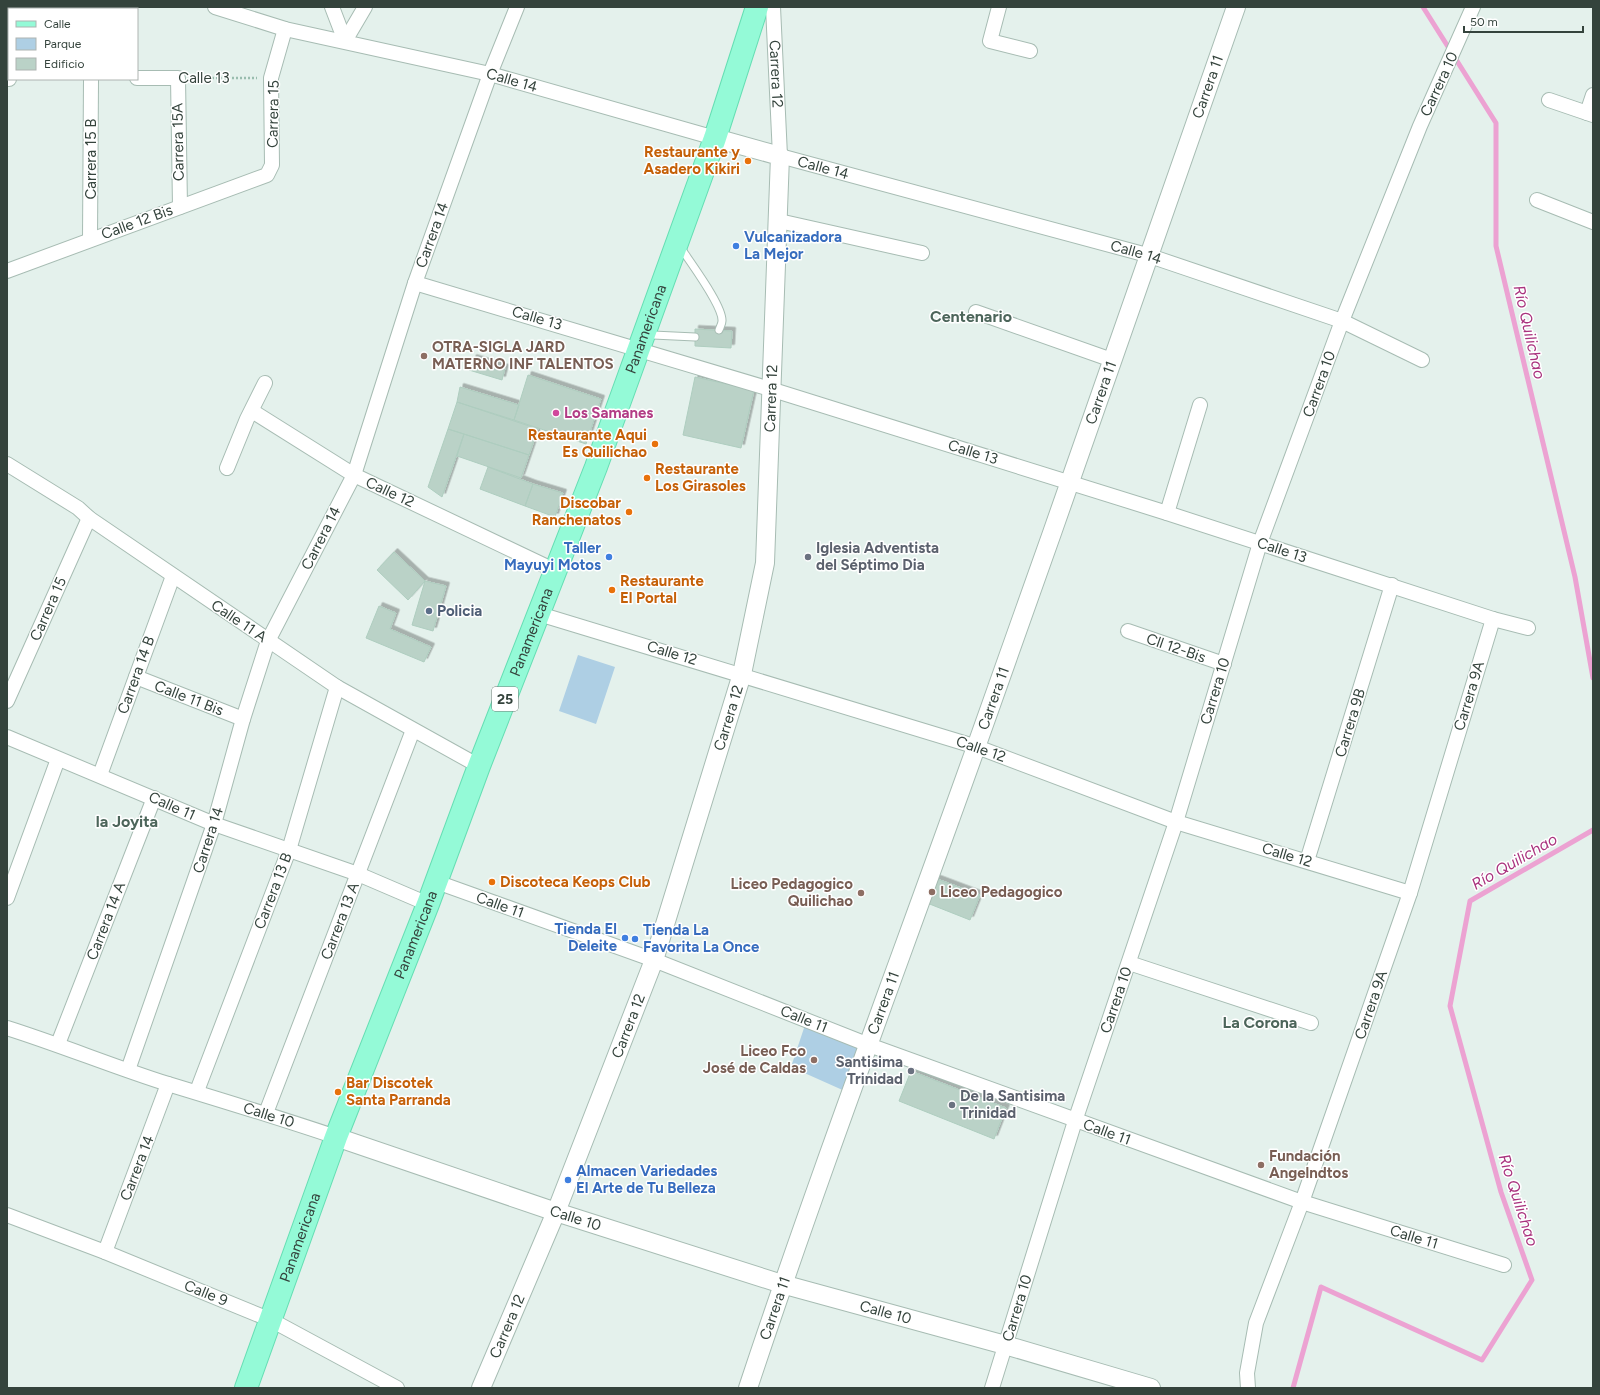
<svg xmlns="http://www.w3.org/2000/svg" width="1600" height="1395" viewBox="0 0 1600 1395" font-family="Figtree,sans-serif">
<style>
.green{fill:#aecfe4}
.lines{fill:none;stroke-linecap:round;stroke-linejoin:round}
.stream{stroke:#eca2d2;stroke-width:5}
.building{fill:#bad2c7;stroke:#aecdbf;filter:url(#shadow)}
.service-casing{stroke:#a7bcb3;stroke-width:9}
.minor-casing{stroke:#a7bcb3;stroke-width:16}
.tertiary-casing{stroke:#a7bcb3;stroke-width:20}
.primary-casing{stroke:#65deb3;stroke-width:24}
.path{stroke:#99bdae;stroke-width:2.5;stroke-dasharray:2 2;stroke-linecap:butt}
.service{stroke:#fff;stroke-width:7}
.minor{stroke:#fff;stroke-width:14}
.tertiary{stroke:#fff;stroke-width:18}
.primary{stroke:#94fad7;stroke-width:22}
.food-dot{fill:#e8710a;stroke:#fff;stroke-width:1.5}
.shop-dot{fill:#3f7fe0;stroke:#fff;stroke-width:1.5}
.education-dot{fill:#8d6e63;stroke:#fff;stroke-width:1.5}
.hotel-dot{fill:#d1479c;stroke:#fff;stroke-width:1.5}
.worship-dot{fill:#6b7280;stroke:#fff;stroke-width:1.5}
.service-dot{fill:#5c6f8a;stroke:#fff;stroke-width:1.5}
.labels{text-anchor:middle;stroke-width:3;stroke-linejoin:round;paint-order:stroke}
.shield{fill:#fff;stroke:#717b76;stroke-width:1}
.shield-label{font-size:14px;font-weight:bold;fill:#34433c}
.street-label{font-size:15px;fill:#34433c;stroke:#fff}
.food-label{font-size:15px;font-weight:bold;fill:#c56008;stroke:#fff;text-anchor:start}
.shop-label{font-size:15px;font-weight:bold;fill:#366cbe;stroke:#fff;text-anchor:start}
.education-label{font-size:15px;font-weight:bold;fill:#785e54;stroke:#fff;text-anchor:start}
.hotel-label{font-size:15px;font-weight:bold;fill:#b23c85;stroke:#fff;text-anchor:start}
.worship-label{font-size:15px;font-weight:bold;fill:#5b616d;stroke:#fff;text-anchor:start}
.service-label{font-size:15px;font-weight:bold;fill:#4e5e75;stroke:#fff;text-anchor:start}
.neighbourhood-label{font-size:16px;font-weight:bold;fill:#4c655a;stroke:#fff}
.water-label{font-size:16px;font-style:italic;fill:#a9337e;stroke:#fff}
</style>
<defs>
<filter id="shadow"><feDropShadow dx="3.5" dy="-3.5" stdDeviation="0" flood-color="#0004"/></filter>
</defs>
<rect width="100%" height="100%" fill="#e4f1ec"/>
<!-- green -->
<path class="green" d="M578,655l37,12 -19,57 -37,-13z
M805,1025l60,22 -18,45 -56,-25z"/>
<g class="lines">
<!-- stream -->
<path class="stream" d="M1423,7l73,116v123l79,331 18,101
M1293,1388l28,-101 161,73 50,-80 -31,-88 -51,-186 20,-105 123,-71"/>
</g>
<!-- building -->
<path class="building" d="M695,329l37,2 -1,17 -36,-2z
M473,358l32,10 -3,12 -33,-10z
M528,375l73,24 -15,45 -72,-24z
M695,377l59,13 -13,58 -58,-13z
M460,387l59,18 -5,15 -57,-18z
M457,402l81,27 -9,26 -81,-26z
M448,429l16,5 -22,63 -14,-10z
M464,434l65,21 -8,23 -64,-22z
M488,467l45,17 -8,22 -45,-17z
M533,484l30,9 -8,24 -30,-11z
M394,552l31,29 -17,19 -31,-30z
M425,581l21,5 -13,45 -21,-6z
M379,606l17,7 -6,16 41,18 -7,15 -58,-24z
M932,877l48,18 -10,25 -48,-19z
M911,1071l95,37 -12,31 -95,-38z"/>
<g class="lines">
<!-- service casing -->
<g class="service-casing">
<path id="service" d="M683,251c9,14 40,55 39,70 0,3 -2,6 -3,9
M653,335l42,2"/>
</g>
<!-- minor casing -->
<g class="minor-casing">
<g id="minor">
<path id="s1" d="M215,7l70,22 205,45 225,64"/>
<path d="M332,7l13,34"/>
<path id="s2" d="M773,7l7,149 367,99 195,66 80,39"/>
<path d="M999,7l-9,34 40,10"/>
<path d="M345,41l20,-34"/>
<path d="M137,78h41l2,129"/>
<path d="M7,79h2"/>
<path d="M1549,100l44,15"/>
<path d="M1587,113l6,-18"/>
<path d="M1537,200l56,22"/>
<path d="M779,221l143,32"/>
<path d="M90,239l1,-160"/>
<path d="M7,271l260,-96 5,-10 -1,-87 14,-49"/>
<path d="M415,283l355,106 397,124 326,106 35,9"/>
<path d="M976,312l136,48"/>
<path d="M252,411l102,64 202,96"/>
<path d="M7,464l71,44 11,10 248,169 142,79"/>
<path d="M227,468l20,-49 18,-36"/>
<path d="M1167,513l33,-108"/>
<path d="M549,617l428,130 199,75 234,71"/>
<path d="M1128,631l96,33"/>
<path d="M136,677l107,42"/>
<path d="M7,701l82,-183"/>
<path d="M7,737l207,87 144,50 70,30"/>
<path d="M100,775l73,-199"/>
<path d="M1307,861l85,-276"/>
<path d="M445,885l209,75 215,85 433,157 202,63"/>
<path d="M7,898l51,-139"/>
<path d="M1129,963l182,60"/>
<path id="s3" d="M7,1028c54,17 107,39 161,56 56,17 112,34 168,53"/>
<path d="M58,1044l96,-246"/>
<path d="M128,1070l86,-246 29,-105 25,-78 86,-166 61,-192 75,-209 27,-67"/>
<path d="M197,1091l92,-241 48,-163"/>
<path d="M266,1113l147,-383"/>
<path d="M7,1215l98,37 166,68 126,68"/>
<path d="M105,1252l63,-168"/>
<path d="M992,1388l83,-267 101,-299 84,-279 82,-222 78,-195 53,-119"/>
<path d="M1248,1388l-1,-15 9,-50 46,-121 108,-309 83,-274"/>
</g>
</g>
<!-- tertiary casing -->
<g class="tertiary-casing">
<g id="tertiary">
<path id="s4" d="M336,1137l220,75 226,72 223,61 146,43"/>
<path id="s5" d="M481,1388l75,-176 98,-252 88,-286 23,-111 15,-407 -65,-18"/>
<path id="s6" d="M748,1388c71,-214 151,-425 227,-638 89,-247 173,-496 261,-743"/>
</g>
</g>
<!-- primary casing -->
<g class="primary-casing">
<g id="primary">
<path id="s7" d="M246,1388l90,-251 92,-233 51,-138 117,-299 119,-329 42,-131"/>
</g>
</g>
<!-- path -->
<path class="path" d="M192,78h65"/>
<!-- service -->
<use href="#service" class="service"/>
<!-- minor -->
<use href="#minor" class="minor"/>
<!-- tertiary -->
<use href="#tertiary" class="tertiary"/>
<!-- primary -->
<use href="#primary" class="primary"/>
</g>
<!-- markers -->
<g class="food-dot">
<circle cx="748" cy="161" r="4"/>
<circle cx="655" cy="444" r="4"/>
<circle cx="647" cy="478" r="4"/>
<circle cx="629" cy="512" r="4"/>
<circle cx="612" cy="590" r="4"/>
<circle cx="492" cy="882" r="4"/>
<circle cx="338" cy="1092" r="4"/>
</g>
<g class="shop-dot">
<circle cx="736" cy="246" r="4"/>
<circle cx="609" cy="557" r="4"/>
<circle cx="625" cy="938" r="4"/>
<circle cx="635" cy="939" r="4"/>
<circle cx="568" cy="1180" r="4"/>
</g>
<g class="education-dot">
<circle cx="424" cy="356" r="4"/>
<circle cx="932" cy="892" r="4"/>
<circle cx="861" cy="893" r="4"/>
<circle cx="814" cy="1060" r="4"/>
<circle cx="1261" cy="1165" r="4"/>
</g>
<circle class="hotel-dot" cx="556" cy="413" r="4"/>
<g class="worship-dot">
<circle cx="808" cy="557" r="4"/>
<circle cx="911" cy="1071" r="4"/>
<circle cx="952" cy="1105" r="4"/>
</g>
<circle class="service-dot" cx="429" cy="611" r="4"/>
<g class="labels">
<!-- shield labels -->
<rect class="shield" x="492" y="687" width="26" height="24" rx="3"/>
<g class="shield-label">
<text x="505" y="704">25</text>
</g>
<!-- street labels -->
<g class="street-label">
<text dy="5" stroke="none"><textPath href="#s2" startOffset="67">Carrera 12</textPath></text>
<text x="204" y="83">Calle 13</text>
<text dy="5" stroke="none"><textPath href="#s1" startOffset="306">Calle 14</textPath></text>
<text transform="translate(1439 84) rotate(-65)" y="5">Carrera 10</text>
<text dy="5" stroke="none"><textPath href="#s6" startOffset="1380">Carrera 11</textPath></text>
<text transform="translate(273 114) rotate(-89)" y="5">Carrera 15</text>
<text transform="translate(178 142) rotate(-91)" y="5">Carrera 15A</text>
<text transform="translate(91 159) rotate(-90)" y="5">Carrera 15 B</text>
<text dy="5" stroke="none"><textPath href="#s2" startOffset="194">Calle 14</textPath></text>
<text transform="translate(137 222) rotate(-20)" y="5">Calle 12 Bis</text>
<text transform="translate(432 235) rotate(-70)" y="5">Carrera 14</text>
<text dy="5" stroke="none"><textPath href="#s2" startOffset="518">Calle 14</textPath></text>
<text transform="translate(537 318) rotate(16)" y="5">Calle 13</text>
<text dy="5" stroke="none"><textPath href="#s7" startOffset="1132">Panamericana</textPath></text>
<text transform="translate(1319 384) rotate(-70)" y="5">Carrera 10</text>
<text dy="5" stroke="none"><textPath href="#s6" startOffset="1056">Carrera 11</textPath></text>
<text dy="5" stroke="none"><textPath href="#s5" startOffset="1039">Carrera 12</textPath></text>
<text transform="translate(973 452) rotate(17)" y="5">Calle 13</text>
<text transform="translate(390 492) rotate(25)" y="5">Calle 12</text>
<text transform="translate(321 538) rotate(-63)" y="5">Carrera 14</text>
<text transform="translate(1282 550) rotate(18)" y="5">Calle 13</text>
<text transform="translate(48 609) rotate(-66)" y="5">Carrera 15</text>
<text transform="translate(239 621) rotate(34)" y="5">Calle 11 A</text>
<text dy="5" stroke="none"><textPath href="#s7" startOffset="808">Panamericana</textPath></text>
<text transform="translate(1176 648) rotate(19)" y="5">Cll 12-Bis</text>
<text transform="translate(672 653) rotate(17)" y="5">Calle 12</text>
<text transform="translate(136 675) rotate(-70)" y="5">Carrera 14 B</text>
<text transform="translate(1215 691) rotate(-73)" y="5">Carrera 10</text>
<text transform="translate(1469 696) rotate(-73)" y="5">Carrera 9A</text>
<text transform="translate(189 698) rotate(21)" y="5">Calle 11 Bis</text>
<text dy="5" stroke="none"><textPath href="#s6" startOffset="732">Carrera 11</textPath></text>
<text dy="5" stroke="none"><textPath href="#s5" startOffset="715">Carrera 12</textPath></text>
<text transform="translate(1350 723) rotate(-73)" y="5">Carrera 9B</text>
<text transform="translate(981 749) rotate(19)" y="5">Calle 12</text>
<text transform="translate(172 806) rotate(24)" y="5">Calle 11</text>
<text transform="translate(208 840) rotate(-72)" y="5">Carrera 14</text>
<text transform="translate(1287 855) rotate(17)" y="5">Calle 12</text>
<text transform="translate(273 891) rotate(-69)" y="5">Carrera 13 B</text>
<text transform="translate(500 905) rotate(20)" y="5">Calle 11</text>
<text transform="translate(106 921) rotate(-69)" y="5">Carrera 14 A</text>
<text transform="translate(340 921) rotate(-69)" y="5">Carrera 13 A</text>
<text dy="5" stroke="none"><textPath href="#s7" startOffset="484">Panamericana</textPath></text>
<text transform="translate(1116 1000) rotate(-71)" y="5">Carrera 10</text>
<text dy="5" stroke="none"><textPath href="#s6" startOffset="408">Carrera 11</textPath></text>
<text transform="translate(1371 1005) rotate(-71)" y="5">Carrera 9A</text>
<text transform="translate(804 1019) rotate(22)" y="5">Calle 11</text>
<text dy="5" stroke="none"><textPath href="#s5" startOffset="391">Carrera 12</textPath></text>
<text dy="5" stroke="none"><textPath href="#s3" startOffset="276">Calle 10</textPath></text>
<text transform="translate(1107 1132) rotate(20)" y="5">Calle 11</text>
<text transform="translate(137 1168) rotate(-69)" y="5">Carrera 14</text>
<text dy="5" stroke="none"><textPath href="#s4" startOffset="253">Calle 10</textPath></text>
<text dy="5" stroke="none"><textPath href="#s7" startOffset="160">Panamericana</textPath></text>
<text transform="translate(1414 1237) rotate(17)" y="5">Calle 11</text>
<text transform="translate(206 1293) rotate(22)" y="5">Calle 9</text>
<text dy="5" stroke="none"><textPath href="#s6" startOffset="84">Carrera 11</textPath></text>
<text transform="translate(1017 1308) rotate(-73)" y="5">Carrera 10</text>
<text dy="5" stroke="none"><textPath href="#s4" startOffset="577">Calle 10</textPath></text>
<text dy="5" stroke="none"><textPath href="#s5" startOffset="67">Carrera 12</textPath></text>
</g>
<!-- food labels -->
<g class="food-label">
<text x="740" y="157" text-anchor="end">Restaurante y<tspan x="740" dy="17">Asadero Kikiri</tspan></text>
<text x="647" y="440" text-anchor="end">Restaurante Aqui<tspan x="647" dy="17">Es Quilichao</tspan></text>
<text x="655" y="474">Restaurante<tspan x="655" dy="17">Los Girasoles</tspan></text>
<text x="621" y="508" text-anchor="end">Discobar<tspan x="621" dy="17">Ranchenatos</tspan></text>
<text x="620" y="586">Restaurante<tspan x="620" dy="17">El Portal</tspan></text>
<text x="500" y="887">Discoteca Keops Club</text>
<text x="346" y="1088">Bar Discotek<tspan x="346" dy="17">Santa Parranda</tspan></text>
</g>
<!-- shop labels -->
<g class="shop-label">
<text x="744" y="242">Vulcanizadora<tspan x="744" dy="17">La Mejor</tspan></text>
<text x="601" y="553" text-anchor="end">Taller<tspan x="601" dy="17">Mayuyi Motos</tspan></text>
<text x="617" y="934" text-anchor="end">Tienda El<tspan x="617" dy="17">Deleite</tspan></text>
<text x="643" y="935">Tienda La<tspan x="643" dy="17">Favorita La Once</tspan></text>
<text x="576" y="1176">Almacen Variedades<tspan x="576" dy="17">El Arte de Tu Belleza</tspan></text>
</g>
<!-- education labels -->
<g class="education-label">
<text x="432" y="352">OTRA-SIGLA JARD<tspan x="432" dy="17">MATERNO INF TALENTOS</tspan></text>
<text x="853" y="889" text-anchor="end">Liceo Pedagogico<tspan x="853" dy="17">Quilichao</tspan></text>
<text x="940" y="897">Liceo Pedagogico</text>
<text x="806" y="1056" text-anchor="end">Liceo Fco<tspan x="806" dy="17">José de Caldas</tspan></text>
<text x="1269" y="1161">Fundación<tspan x="1269" dy="17">Angelndtos</tspan></text>
</g>
<!-- hotel labels -->
<g class="hotel-label">
<text x="564" y="418">Los Samanes</text>
</g>
<!-- worship labels -->
<g class="worship-label">
<text x="816" y="553">Iglesia Adventista<tspan x="816" dy="17">del Séptimo Dia</tspan></text>
<text x="903" y="1067" text-anchor="end">Santisima<tspan x="903" dy="17">Trinidad</tspan></text>
<text x="960" y="1101">De la Santisima<tspan x="960" dy="17">Trinidad</tspan></text>
</g>
<!-- service labels -->
<g class="service-label">
<text x="437" y="616">Policia</text>
</g>
<!-- neighbourhood labels -->
<g class="neighbourhood-label">
<text x="971" y="322">Centenario</text>
<text x="127" y="827">la Joyita</text>
<text x="1260" y="1028">La Corona</text>
</g>
<!-- water labels -->
<g class="water-label">
<text transform="translate(1530 332) rotate(77)" y="6">Río Quilichao</text>
<text transform="translate(1514 861) rotate(-30)" y="6">Río Quilichao</text>
<text transform="translate(1519 1200) rotate(72)" y="6">Río Quilichao</text>
</g>
</g>
<!-- border -->
<rect width="1600" height="1395" fill="none" stroke="#34433c" stroke-width="16"/>
<!-- legend -->
<rect x="8" y="8" width="130" height="72" fill="#ffffff" stroke="#aeb4b1"/>
<rect x="16" y="21" width="20" height="6" fill="#94fad7" stroke="#aeb4b1"/>
<text x="44" y="28" font-size="12" fill="#34433c">Calle</text>
<rect x="16" y="38" width="20" height="12" fill="#aecfe4" stroke="#aeb4b1"/>
<text x="44" y="48" font-size="12" fill="#34433c">Parque</text>
<rect x="16" y="58" width="20" height="12" fill="#bad2c7" stroke="#aeb4b1"/>
<text x="44" y="68" font-size="12" fill="#34433c">Edificio</text>
<!-- scale -->
<path d="M1464 26v6h119v-6" fill="none" stroke="#34433c" stroke-width="2"/>
<text x="1470" y="26" font-size="12" fill="#34433c" stroke="#ffffff" stroke-width="3" paint-order="stroke">50 m</text>
</svg>
